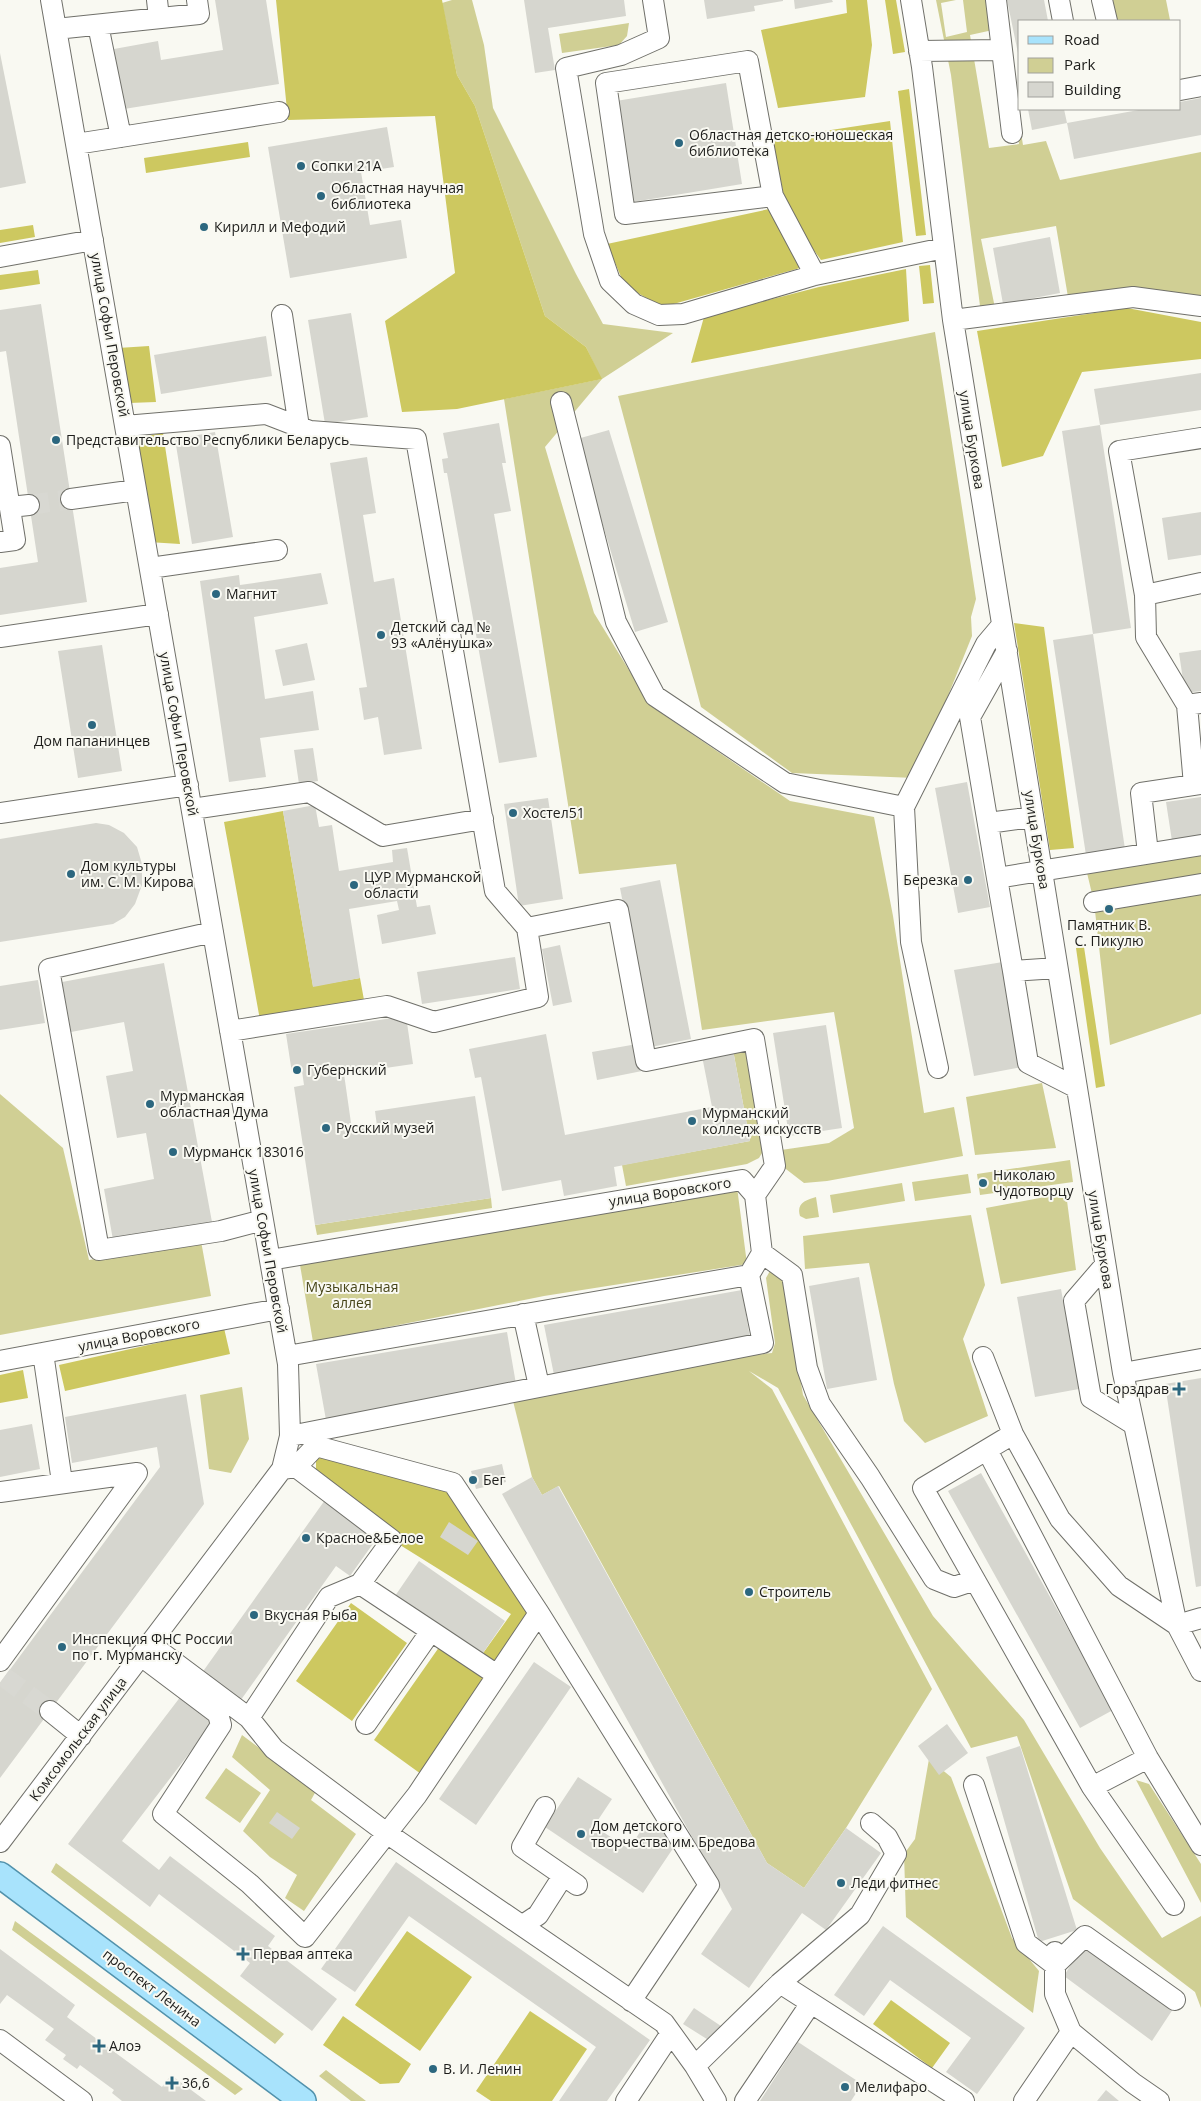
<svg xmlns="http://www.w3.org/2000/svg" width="1201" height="2101" viewBox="0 0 1201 2101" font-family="'Open Sans',sans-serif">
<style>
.green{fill:#d0cf94;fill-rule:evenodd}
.forest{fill:#cdc860}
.building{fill:#d6d6cf}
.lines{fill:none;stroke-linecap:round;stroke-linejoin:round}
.minor-tunnel{stroke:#d8d8d2;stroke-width:20;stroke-dasharray:20 10;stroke-linecap:butt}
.minor-casing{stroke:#70706a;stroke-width:22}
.major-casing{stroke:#5292ac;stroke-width:28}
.minor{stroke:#fff;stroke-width:20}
.major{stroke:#a8e3fc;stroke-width:25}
.poi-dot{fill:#2c677f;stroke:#f9f9f2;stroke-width:2}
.labels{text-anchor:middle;stroke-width:4;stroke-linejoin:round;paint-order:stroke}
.poi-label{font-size:14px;fill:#1d1d1b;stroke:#f9f9f2;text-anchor:start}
.street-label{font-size:14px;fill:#1d1d1b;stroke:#f9f9f2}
.park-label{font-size:14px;fill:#474519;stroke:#f9f9f2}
</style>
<rect width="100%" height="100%" fill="#f9f9f2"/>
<!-- green -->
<path class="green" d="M452,0h20l12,45 9,63 83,166 27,50 70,9 -71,46 -57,68 49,166 57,93 139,95 84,16 19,99 31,197 30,-6 9,49 -136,25 -23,2 -22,-17 -1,-16 48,-7 25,-15 -20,-116 -132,18 -26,-166 -97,10 -75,-475 97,-20 -15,-32 -41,-31 -70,-210 -18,-31 -15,-72z
M936,0h20l-15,3 5,34 21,-5 -4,-32h36l24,145 23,-4 14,39 141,-28v146l-133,-1 -12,-71 -75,13 14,69 -15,-2 -29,-231zM1002,28l17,116 -30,4 -19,-113z
M1113,0h53l4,20 -53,1z
M629,23l-2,13 -8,9 -57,8 -3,-19z
M935,332l41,267 -5,18 1,19 -57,142 -123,-5 -91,-66 -83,-311z
M1201,855v159l-91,31 -16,-143 -7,-29z
M733,1050h13l19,98 -6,10 -12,6 -121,22 -4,-21 128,-24z
M1042,1083l14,65 -81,7 -9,-58z
M0,1094l63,54 26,112 112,-19 10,55 -211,39z
M1070,1160l3,22 -93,13 -3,-21z
M968,1174l3,19 -56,8 -3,-19z
M902,1183l3,18 -72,12 -3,-18z
M737,1187l10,77 -203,32 -231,46 -13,-77z
M1066,1193l10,77 -75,14 -15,-76z
M816,1197l3,20 -13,2 -6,-3c-4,-13 6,-16 16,-19z
M491,1198l1,10 -175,27 -2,-10z
M971,1215l14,70 -22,54 25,77 -63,27 -21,-22 -10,-37 -25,-121 -64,6 -2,-33z
M771,1269l12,8 20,118 130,221 91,104 76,128 62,90 39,-22v92l-6,-16 -122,-93 -56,-163 -46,12 -193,-360 -29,-17 23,18 160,300 -86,139 -42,60 -37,-25 -208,-377 -17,9 -10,-18 -20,-80 224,-40 36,-4 3,-10 -9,-65z
M242,1387l7,52 -18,34 -22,-4 -9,-74z
M242,1735l74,56 -5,9 45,34 -52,77 -19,-13 12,-23 -27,-18 -27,-26 27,-41 -38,-33z
M929,1759l22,18 61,161 27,33 -6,42 -127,-96 -2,-63 11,-15z
M226,1768l35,25 -21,30 -35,-25z
M1136,1780l13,4 52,80v39z
M56,1863l228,171 -9,10 -224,-172z
M15,1921l228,168 -8,6 -223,-165z
M326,2070l40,31h-15l-32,-25z"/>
<!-- forest -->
<path class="forest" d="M276,0h166l15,75 18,31 70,210 41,31 16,32 -145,30 -55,3 -17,-91 70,-48 -20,-157 -147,4z
M846,0h21l5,45 -7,52 -87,11 -17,-78 86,-17z
M885,0h11l9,52 -12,2z
M909,89l17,146 -10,1 -18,-145z
M890,121l13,121 -82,18 -33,-45 -16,-76z
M248,142l2,15 -104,16 -2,-15z
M774,208l26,60 -137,39 -38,-21 -18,-42z
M33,225l2,12 -35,6v-13z
M930,265l4,38 -11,1 -4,-38z
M906,269l3,52 -218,42 13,-46 115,-30z
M38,270l2,14 -40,6v-15z
M1127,308l74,14v37l-119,13 -39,84 -41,11 -25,-136z
M149,346l7,56 -27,1 -11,-55z
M163,433l17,111 -32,-2 -15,-104z
M1014,623l30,4 30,221 -24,2z
M283,811l30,175 47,-8 4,22 -104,20 -36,-198z
M1084,947l21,139 -9,2 -20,-140z
M224,1328l6,26 -165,37 -6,-26z
M23,1370l5,28 -28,5v-28z
M316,1446l137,37 80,131 -38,52 -14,-10 30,-42 -119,-74 -76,-57z
M351,1603l56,40 -55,78 -56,-40z
M442,1643l47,33 -68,98 -47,-34z
M407,1931l65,46 -52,74 -65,-46z
M891,2000l59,43 -18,25 -59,-44z
M530,2011l57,38 -35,52h-61l-15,-10z
M343,2016l68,48 -12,19 -19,1 -57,-39z"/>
<!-- building -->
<path class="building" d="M215,0h51l13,84 -155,25 -10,-60 44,-8 3,19 62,-10z
M524,0h100l2,16 -78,12 7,42 -20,3z
M704,0h79v1l-29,5 1,5 -48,8z
M794,0h38l1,2 -38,7z
M1007,0h37l4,21h-28v42z
M0,53l26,130 -26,5z
M726,83l16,101 -109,18 -17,-101z
M1201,98v37l-127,24 -7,-36 77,-14h36v-7z
M1028,109h36l3,14 -35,7z
M387,127l7,40 -33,5 9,53 31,-5 6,38 -117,20 -22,-131z
M1050,237l10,56 -57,11 -10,-56z
M41,304l46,298 -87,13v-47l38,-6 -32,-211 -6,1v-42z
M351,313l17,104 -43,7 -17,-104z
M266,336l6,40 -111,18 -7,-39z
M1201,373v37l-101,15 -6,-36z
M499,423l7,40h-4l9,48 -17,3 43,243 -38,6 -52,-290h-3l-2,-14 6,-1 -5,-25z
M1100,425l31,203 -38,6 -31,-203z
M609,430l59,192 -33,10 -58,-193z
M215,432l18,105 -41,7 -17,-105z
M367,457l9,56 -13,2 11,67 20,-4 28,171 -38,6 -6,-38 -14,3 -5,-32 8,-1 -37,-224z
M1201,512v43l-33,5 -6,-42z
M321,573l7,31 -74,13 11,82 48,-8 6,39 -59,8 6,39 -37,5 -29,-201 39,-6 1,10z
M1093,634l32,215 -39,6 -33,-215z
M307,643l8,37 -32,6 -8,-36z
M102,645l20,126 -44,7 -20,-127z
M1201,650v41l-16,2 -6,-40z
M313,748l5,33 -19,3 -5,-34z
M967,782l23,125 -32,6 -23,-125z
M1201,797v40l-29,4 -6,-39z
M548,798l15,101 -44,7 -15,-102z
M315,805l4,22 13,-2 7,46 54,-9 -1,-12 15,-2 10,59 13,-2 6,29 -54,10 -5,-29 22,-5 -2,-9 -48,8 11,69 -47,9 -30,-176z
M96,823l13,2 15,8 13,14 5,17v21l-7,19 -10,13 -12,7 -113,18v-103z
M660,880l31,159 -40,8 -31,-159z
M560,945l12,57 -19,4 -11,-57z
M515,957l5,32 -98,15 -5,-32z
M1003,962l19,105 -48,9 -20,-106z
M164,963l48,259 -99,18 -9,-51 50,-10 -8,-46 -29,5 -11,-62 27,-5 -9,-49 -53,10 -9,-50z
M38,980l7,43 -45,7v-44z
M406,1016l7,48 -69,10 8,56 25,-4 -2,-15 100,-15 16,102 -176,27 -21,-138 10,-2 -2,-14 -10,2 -6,-39z
M826,1025l16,103 -53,8 -16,-103z
M546,1034l19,101 147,-28 -10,-51 31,-6 17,91 -136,26 3,19 -53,10 -3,-16 -59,11 -21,-114 -6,1 -6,-29z
M637,1044l5,27 -45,9 -5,-28z
M859,1277l18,103 -50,9 -18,-103z
M1061,1289l18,100 -44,8 -18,-100z
M742,1290l8,48 -196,37 -10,-50z
M507,1332l9,52 -190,36 -10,-56z
M1201,1378v208l-5,1 -31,-203z
M186,1394l18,110 -204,274v-95l160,-216 -3,-20 -85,16 -7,-46z
M32,1424l8,45 -40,8v-47z
M502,1464l4,18 -30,7 -5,-18z
M981,1473l132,237 -33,18 -132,-237z
M532,1477l10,18 16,-9 209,377 37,25 42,-60 35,25 -55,77 -24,-17 -53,75 -48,-34 31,-45 -230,-415z
M325,1500l52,38 -27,38 -14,-10 -98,138 -39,-27z
M449,1522l29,19 -10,14 -28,-18z
M419,1561l86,60 -24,35 -86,-60z
M534,1662l37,25 -95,138 -37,-26z
M181,1696l33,25 -92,120 37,29 11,-14 105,80 -7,10 69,53 -25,32 -72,-55 10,-13 -91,-69 -9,13 -82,-63z
M947,1724l21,29 -29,22 -21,-29z
M1020,1746l57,184 -38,12 -53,-185z
M578,1777l34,22 -18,27 35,23 18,-28 31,20 -35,52 -98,-66z
M277,1812l23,16 -8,11 -23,-16z
M396,1862l254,178 -43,61h-48l37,-54 -187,-131 -54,76 -34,-23z
M883,1926l142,102 -48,66 -31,-22 25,-34 -81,-58 -26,36 -30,-21z
M1085,1941l90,65 -23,35 -88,-65z
M0,1949l75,56 -8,12 95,70 9,-12 35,26h-84l-10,-8 2,-3 -34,-25 -3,4 -14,-10 3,-4 -21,-15 9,-11 -47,-34 -7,9z
M694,2008l27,18 -11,15 -27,-17z
M798,2042l64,42 -11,17h-91z
M1106,2090l13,11h-22z"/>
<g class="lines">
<!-- minor-tunnel -->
<path class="minor-tunnel" d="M29,505l42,-6
M4,1677l46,34"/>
<!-- minor casing -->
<g class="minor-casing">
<path id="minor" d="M157,0l2,18
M653,0l6,38 -38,17 -55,13 28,166 16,47 24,23 25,11 24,-1 132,-39 129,-27
M911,0l11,67 31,253 170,1053 54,252 24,46
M996,0l16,133
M1059,0l4,21
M1102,0l5,21
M98,25l23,112
M56,29l143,-15 -2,-14
M919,51l83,-1
M1180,90l21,-4
M76,144l203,-32
M773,196l-148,18 -19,-131 142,-22 25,135 42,79
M0,257l93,-17
M282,315l17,112
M953,320l180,-23 68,9
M561,402l55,220 39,74 130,87 119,24
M125,426l141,-12 44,17 106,8 79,452 32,37 11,69 -104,25 -47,-16 -157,25
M0,446l15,94 -15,2
M71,499l65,-9
M10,507l19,-2
M150,568l127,-18
M1201,583l-56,12 1,42 41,68 14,-2
M1145,595l-26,-144 82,-13
M0,637l158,-23
M1187,705l7,80
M192,809l117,-17 74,44 100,-17
M0,813l188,-28
M988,823l45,-6
M1148,853l-7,-60 60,-9
M997,878l-27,-161 37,-66
M1094,902l107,-18
M527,928l91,-18 28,151 108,-22 21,127 -20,29
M213,932l-164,37 50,281 122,-19 42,-11
M1057,968l-44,3 15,92 49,25
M1013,971l-16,-93 204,-33
M938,1068l-27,-126 -7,-135 82,-163 16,-19
M762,1253l30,22 15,93 13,36 50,73 64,102 20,8 21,-7
M270,1260l472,-80 13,15 7,58 -13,22 -462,81
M1105,1265l-31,36 17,97 42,26
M523,1314l16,72
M43,1353l19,129
M983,1357l30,77 47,85 59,67 58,39 24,-7
M0,1361l279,-52
M1123,1373l78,-14
M1013,1434l-90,54 169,299 56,-29
M290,1436l473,-93 -14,-68
M987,1450l161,308 53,87
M0,1492l137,-19 -137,188
M360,1584l71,47 -65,93
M539,1613l170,272 -78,116
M431,1631l66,44
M150,1644l99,74 25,31 114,85 276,189 31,43 21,35
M141,1656l77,58 3,11 -58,89 87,70 55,53 112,-142 122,-182 -86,-130 -137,-37 -20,21 -14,2
M50,1711l31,25
M249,1718l80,-121 31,-13 32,-44 -96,-73
M974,1785l52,158 29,22 30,-29 90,64
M1092,1787l82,118
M545,1807l-23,40 55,38
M0,1842l282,-373 8,-33 -2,-72 -237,-1364
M523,1925l15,-10 25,-39
M1055,1952v42l16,38 62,51 26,18
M780,1983l184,118
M0,2040l82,61
M695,2066l85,-83 80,-68 36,-61 -9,-17 -16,-14
M626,2101l45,-68
M745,2101l66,-98
M1024,2101l47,-69"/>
</g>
<!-- major casing -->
<g class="major-casing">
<path id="major" d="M0,1875l303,226"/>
</g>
<!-- minor -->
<use href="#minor" class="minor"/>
<!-- major -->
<use href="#major" class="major"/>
</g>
<!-- markers -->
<g class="poi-dot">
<circle cx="679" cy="143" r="5"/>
<circle cx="301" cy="166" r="5"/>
<circle cx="321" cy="196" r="5"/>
<circle cx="204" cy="227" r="5"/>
<circle cx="56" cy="440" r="5"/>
<circle cx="216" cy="594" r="5"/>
<circle cx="381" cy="635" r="5"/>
<circle cx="92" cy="725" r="5"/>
<circle cx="513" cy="813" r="5"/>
<circle cx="71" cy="874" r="5"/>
<circle cx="968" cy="880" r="5"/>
<circle cx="354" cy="885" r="5"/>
<circle cx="1109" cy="909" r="5"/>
<circle cx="297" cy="1070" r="5"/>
<circle cx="150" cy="1104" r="5"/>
<circle cx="692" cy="1121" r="5"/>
<circle cx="326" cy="1128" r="5"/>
<circle cx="173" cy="1152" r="5"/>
<circle cx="983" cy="1183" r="5"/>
<path d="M1176.5 1381.5h5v5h5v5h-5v5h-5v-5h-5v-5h5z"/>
<circle cx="473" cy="1480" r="5"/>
<circle cx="306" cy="1538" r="5"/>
<circle cx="749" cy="1592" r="5"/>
<circle cx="254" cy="1615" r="5"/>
<circle cx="62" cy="1647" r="5"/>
<circle cx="581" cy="1834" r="5"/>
<circle cx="841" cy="1883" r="5"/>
<path d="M240.5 1946.5h5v5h5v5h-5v5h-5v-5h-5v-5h5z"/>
<path d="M96.5 2038.5h5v5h5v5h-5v5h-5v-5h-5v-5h5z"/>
<circle cx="433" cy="2069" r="5"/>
<path d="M169.5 2075.5h5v5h5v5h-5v5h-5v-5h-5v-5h5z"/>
<circle cx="845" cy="2087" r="5"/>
</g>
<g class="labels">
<!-- poi labels -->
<g class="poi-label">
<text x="689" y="140">Областная детско-юношеская<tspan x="689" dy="16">библиотека</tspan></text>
<text x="311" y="171">Сопки 21А</text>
<text x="331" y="193">Областная научная<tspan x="331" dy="16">библиотека</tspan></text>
<text x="214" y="232">Кирилл и Мефодий</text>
<text x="66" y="445">Представительство Республики Беларусь</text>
<text x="226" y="599">Магнит</text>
<text x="391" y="632">Детский сад №<tspan x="391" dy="16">93 «Алёнушка»</tspan></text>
<text x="92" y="746" text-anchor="middle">Дом папанинцев</text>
<text x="523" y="818">Хостел51</text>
<text x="81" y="871">Дом культуры<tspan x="81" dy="16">им. С. М. Кирова</tspan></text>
<text x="364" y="882">ЦУР Мурманской<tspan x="364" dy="16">области</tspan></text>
<text x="958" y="885" text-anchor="end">Березка</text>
<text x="1109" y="930" text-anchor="middle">Памятник В.<tspan x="1109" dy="16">С. Пикулю</tspan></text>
<text x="307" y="1075">Губернский</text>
<text x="160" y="1101">Мурманская<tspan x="160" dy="16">областная Дума</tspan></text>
<text x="702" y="1118">Мурманский<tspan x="702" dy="16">колледж искусств</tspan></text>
<text x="336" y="1133">Русский музей</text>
<text x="183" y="1157">Мурманск 183016</text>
<text x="993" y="1180">Николаю<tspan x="993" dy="16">Чудотворцу</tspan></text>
<text x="1169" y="1394" text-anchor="end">Горздрав</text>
<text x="483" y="1485">Бег</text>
<text x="316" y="1543">Красное&amp;Белое</text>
<text x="759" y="1597">Строитель</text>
<text x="264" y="1620">Вкусная Рыба</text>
<text x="72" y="1644">Инспекция ФНС России<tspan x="72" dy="16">по г. Мурманску</tspan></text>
<text x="591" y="1831">Дом детского<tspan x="591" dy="16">творчества им. Бредова</tspan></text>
<text x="851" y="1888">Леди фитнес</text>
<text x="253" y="1959">Первая аптека</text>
<text x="109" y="2051">Алоэ</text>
<text x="443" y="2074">В. И. Ленин</text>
<text x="182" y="2088">36,6</text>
<text x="855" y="2092">Мелифаро</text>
</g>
<!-- street labels -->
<g class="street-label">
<text transform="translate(110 335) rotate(80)" y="5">улица Софьи Перовской</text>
<text transform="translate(972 440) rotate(81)" y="5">улица Буркова</text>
<text transform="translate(179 734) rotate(80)" y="5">улица Софьи Перовской</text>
<text transform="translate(1037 840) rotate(81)" y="5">улица Буркова</text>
<text transform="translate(670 1192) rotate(-9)" y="5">улица Воровского</text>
<text transform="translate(1101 1240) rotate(81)" y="5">улица Буркова</text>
<text transform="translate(268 1251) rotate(80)" y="5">улица Софьи Перовской</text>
<text transform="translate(139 1335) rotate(-11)" y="5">улица Воровского</text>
<text transform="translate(78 1739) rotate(-53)" y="5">Комсомольская улица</text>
<text transform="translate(152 1988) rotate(37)" y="5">проспект Ленина</text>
</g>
<!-- park labels -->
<g class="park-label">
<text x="352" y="1292">Музыкальная<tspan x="352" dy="16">аллея</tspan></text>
</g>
</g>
<!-- legend -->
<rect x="1018" y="20" width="162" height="90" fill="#f9f9f2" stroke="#a1a19c"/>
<rect x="1028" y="36" width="25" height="8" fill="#a8e3fc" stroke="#a1a19c"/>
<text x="1064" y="45" font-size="15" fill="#1d1d1b">Road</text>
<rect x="1028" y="58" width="25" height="15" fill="#d0cf94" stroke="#a1a19c"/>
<text x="1064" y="70" font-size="15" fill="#1d1d1b">Park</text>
<rect x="1028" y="82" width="25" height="15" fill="#d6d6cf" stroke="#a1a19c"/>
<text x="1064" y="95" font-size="15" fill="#1d1d1b">Building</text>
</svg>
